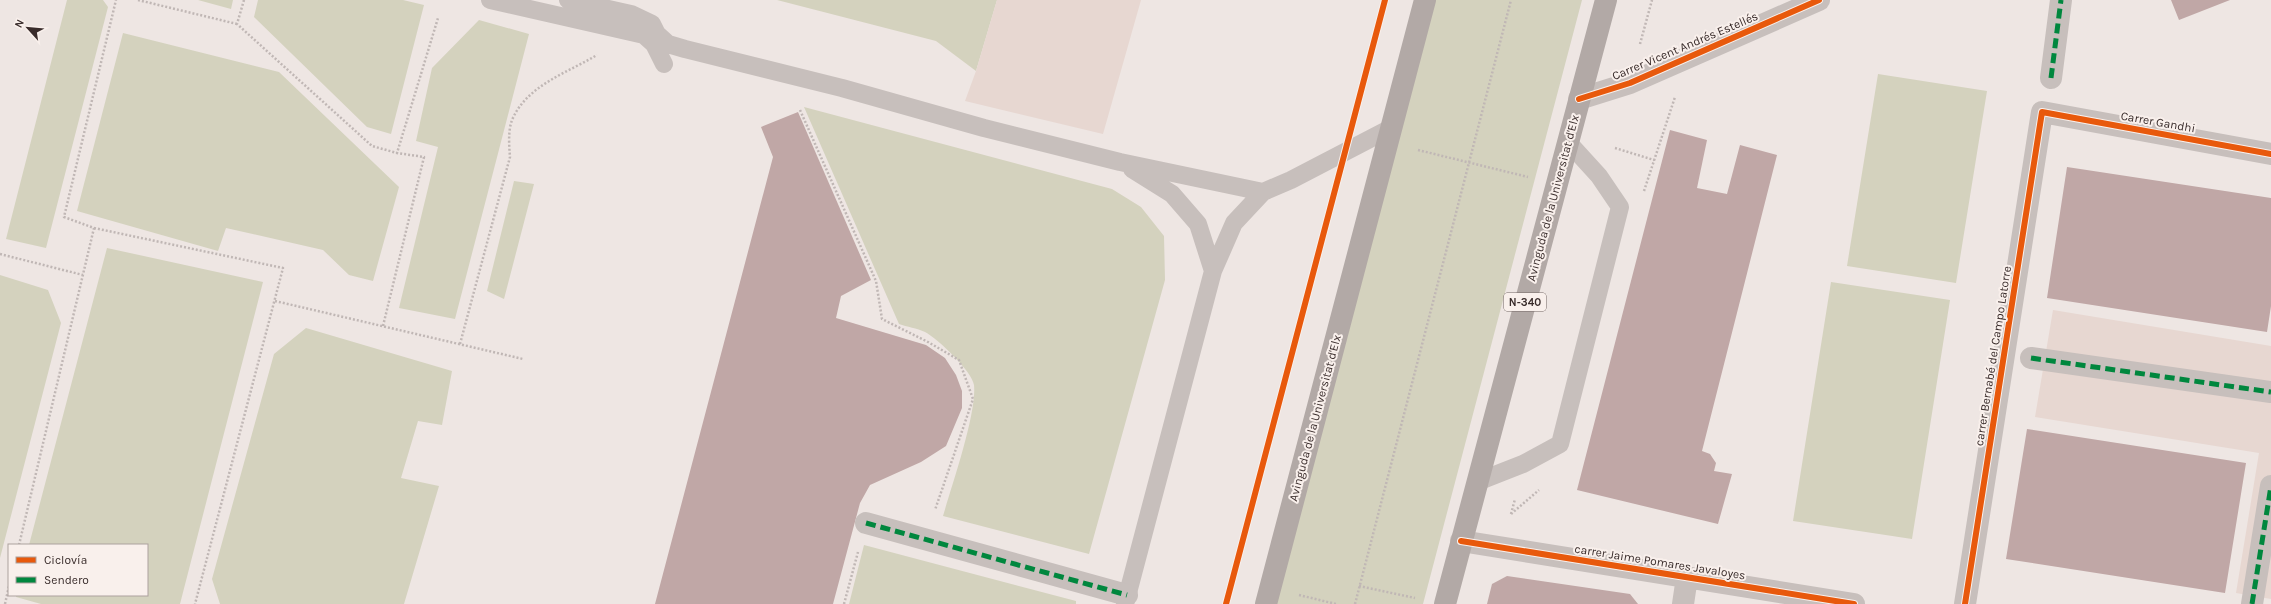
<svg xmlns="http://www.w3.org/2000/svg" width="2271" height="604" viewBox="0 0 2271 604" font-family="Karla,sans-serif">
<style>
.green{fill:#d4d2be}
.plaza{fill:#e7d7d1}
.building{fill:#c0a7a6}
.lines{fill:none;stroke-linecap:round;stroke-linejoin:round}
.path{stroke:#c0b7b5;stroke-width:2.5;stroke-dasharray:2 2;stroke-linecap:butt}
.service{stroke:#c7bfbc;stroke-width:18}
.pedestrian{stroke:#c7bfbc;stroke-width:22}
.minor{stroke:#c7bfbc;stroke-width:22}
.trunk{stroke:#b2a9a6;stroke-width:22}
.quiet{stroke:#00873e;stroke-width:5;stroke-dasharray:10 5;stroke-linecap:butt}
.cycleway-casing{stroke:#f9f0ec;stroke-width:8}
.cycleway{stroke:#e8590c;stroke-width:6}
.labels{text-anchor:middle;stroke-width:4;stroke-linejoin:round;paint-order:stroke}
.shield{fill:#f9f0ec;stroke:#726664;stroke-width:1}
.shield-label{font-size:11px;font-weight:bold;fill:#382b2a}
.street-label{font-size:12px;fill:#382b2a;stroke:#f9f0ec}
</style>
<rect width="100%" height="100%" fill="#eee6e3"/>
<!-- green -->
<path class="green" d="M67,0h36l5,7 -62,241 -40,-9z
M198,0h35l-2,9z
M258,0h145l21,5 -33,129 -24,-7 -113,-110z
M777,0h220l-21,71 -40,-30z
M1433,0h149l-159,604h-147z
M479,20l50,14 -74,285 -56,-11 39,-161 -22,-6 16,-73z
M123,33l156,39 120,115 -26,94 -24,-6 -26,-25 -97,-22 -8,23 -141,-40z
M1878,74l109,17 -31,192 -109,-17z
M804,107l308,82 29,18 23,29 1,44 -76,274 -146,-38c9,-31 34,-103 31,-131 -2,-14 -36,-46 -49,-53 -8,-4 -18,-5 -26,-8z
M514,181l20,3 -30,115 -17,-8z
M107,248l156,34 -83,322h-139l-25,-7v-2h131v-50h-118z
M0,275l48,15 13,33 -61,235z
M1831,282l119,18 -38,239 -119,-18z
M306,328l146,43 -10,54 -24,-4 -17,57 38,8 -35,118h-184l-8,-25 62,-225z
M864,545l212,56v3h-227z"/>
<!-- plaza -->
<path class="plaza" d="M997,0h144l-38,134 -138,-33 11,-30z
M2053,310l218,36v253l-35,-6 23,-140 -224,-36z"/>
<!-- building -->
<path class="building" d="M2171,0h59l-51,20z
M798,112l73,168 -30,16 -5,22 90,27 19,13 11,17 6,16v17l-16,38 -25,16 -51,23 -10,18 -27,101h-178l118,-447 -12,-30z
M1670,130l37,10 -10,48 30,6 13,-49 37,10 -75,296 8,3 6,9 -2,8 18,3 -14,50 -141,-34z
M2067,167l204,31v108l-4,26 -220,-34z
M2027,429l219,34 -21,130 -219,-34z
M1507,576l123,18 8,10h-151l5,-20z"/>
<g class="lines">
<!-- path -->
<path class="path" d="M138,0l99,24
M244,0l-7,24 135,122 25,7
M1640,44l12,-44
M800,110l76,171 6,38 46,23 31,18 14,39 -38,111
M1615,148l39,12
M1418,150l110,27
M1644,191l31,-94
M94,228l189,40 -88,336
M0,254l83,21
M275,301l248,58
M383,326l41,-169 -27,-4 41,-135
M460,344l50,-187c-1,-12 -2,-26 2,-37 15,-35 55,-47 85,-65
M1511,514l28,-24
M1511,514l4,-15
M19,545l75,-317 -30,-11 52,-217
M1359,586l56,12
M1299,595l37,9
M5,604l4,-18
M844,604l14,-52
M1355,604l156,-604"/>
<!-- service -->
<path class="service" d="M490,0l154,35 10,9 10,20
M568,0l63,14 21,10 5,10 11,10 17,5 157,39 142,40 136,34 143,30
M1132,169l40,25 26,30 15,47
M1477,482l46,-18 37,-20 60,-237 -21,-31 -31,-34
M1125,604l88,-333 21,-48 29,-31 28,-12 100,-52"/>
<!-- pedestrian -->
<path class="pedestrian" d="M2051,78l10,-78
M2031,358l240,34
M866,523l261,72
M2252,604l19,-118"/>
<!-- minor -->
<path class="minor" d="M1579,99l51,-16 189,-83
M1461,541l393,63
M1683,604l4,-27
M1965,604l77,-492 229,42"/>
<!-- trunk -->
<path class="trunk" d="M1266,604l159,-604
M1445,604l161,-604"/>
<!-- quiet -->
<path class="quiet" d="M2051,78l10,-78
M2031,358l240,34
M866,523l261,72
M2252,604l19,-118"/>
<!-- cycleway casing -->
<g class="cycleway-casing">
<path id="cycleway" d="M1579,99l51,-16 189,-83
M1461,541l393,63
M1226,604l159,-604
M1965,604l77,-492 229,42"/>
</g>
<!-- cycleway -->
<use href="#cycleway" class="cycleway"/>
</g>
<g class="labels">
<!-- shield labels -->
<rect class="shield" x="1504" y="293" width="42" height="18" rx="3"/>
<g class="shield-label">
<text x="1525" y="306">N-340</text>
</g>
<!-- street labels -->
<g class="street-label">
<text transform="translate(1685 46) rotate(-23)" y="4">Carrer Vicent Andrés Estellés</text>
<text transform="translate(2158 122) rotate(10)" y="4">Carrer Gandhi</text>
<text transform="translate(1553 198) rotate(-75)" y="4">Avinguda de la Universitat d'Elx</text>
<text transform="translate(1993 356) rotate(-81)" y="4">carrer Bernabé del Campo Latorre</text>
<text transform="translate(1315 418) rotate(-75)" y="4">Avinguda de la Universitat d'Elx</text>
<text transform="translate(1660 562) rotate(9)" y="4">carrer Jaime Pomares Javaloyes</text>
</g>
</g>
<!-- legend -->
<rect x="8" y="544" width="140" height="52" fill="#f9f0ec" stroke="#aca19e"/>
<rect x="16" y="557" width="20" height="6" fill="#e8590c" stroke="#aca19e"/>
<text x="44" y="564" font-size="12" fill="#382b2a">Ciclovía</text>
<rect x="16" y="577" width="20" height="6" fill="#00873e" stroke="#aca19e"/>
<text x="44" y="584" font-size="12" fill="#382b2a">Sendero</text>
<!-- north arrow -->
<g transform="translate(28 28) rotate(297)" stroke="#f9f0ec" stroke-width="3" paint-order="stroke">
<path d="M0-3L7 15L0 10L-7 15Z" fill="#382b2a"/>
<text y="-6" font-size="11" font-weight="bold" text-anchor="middle" fill="#382b2a">N</text>
</g>
</svg>
